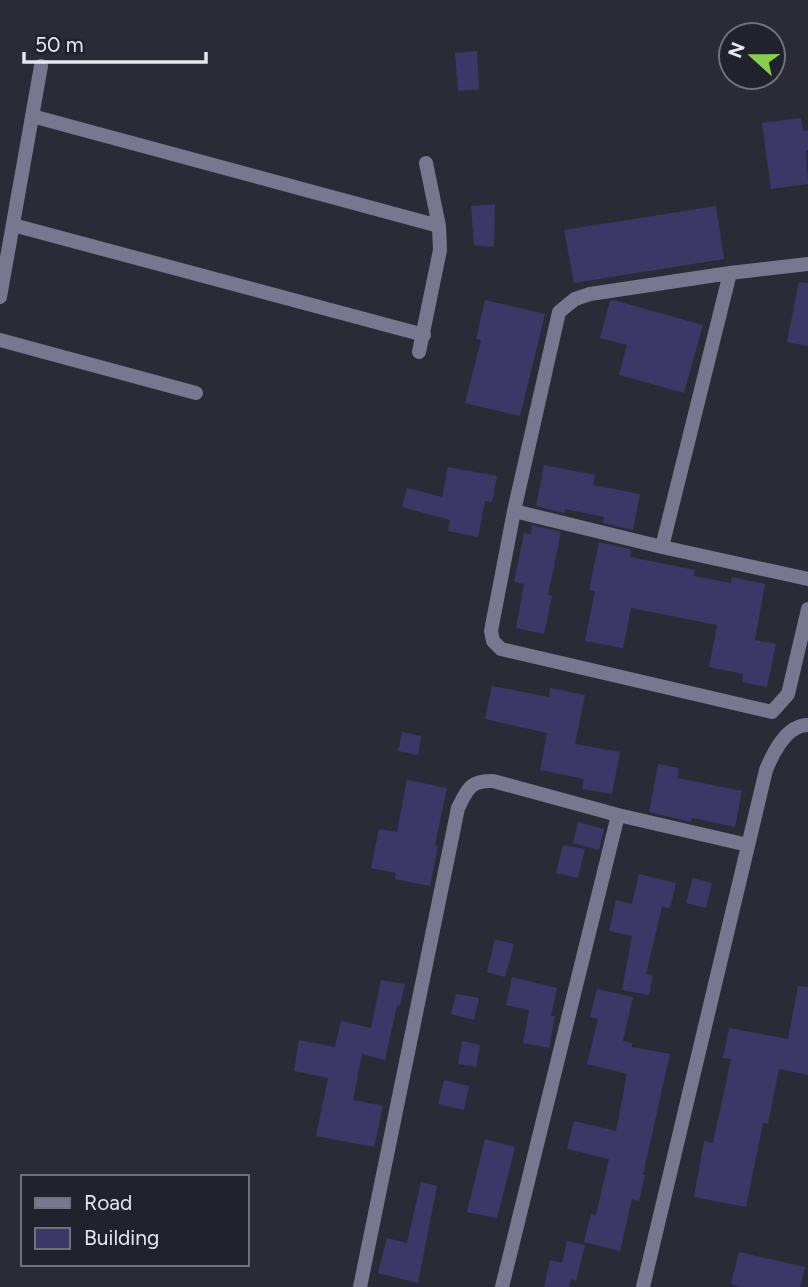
<svg xmlns="http://www.w3.org/2000/svg" width="808" height="1287" viewBox="0 0 808 1287" font-family="Figtree,sans-serif">
<style>
.building{fill:#3b3868}
.lines{fill:none;stroke-linecap:round;stroke-linejoin:round}
.minor{stroke:#777890;stroke-width:14}
</style>
<rect width="100%" height="100%" fill="#2b2b37"/>
<!-- building -->
<path class="building" d="M477,51l2,38 -21,2 -3,-38z
M801,118l2,13 5,-1v20l-2,1 2,33 -37,5 -9,-66z
M495,204l-1,43 -20,-2 -3,-39z
M716,206l8,53 -150,24 -10,-53z
M799,282l9,1v63l-21,-4z
M485,300l60,14 -25,102 -55,-13 16,-63 -5,-1z
M613,300l90,25 -19,68 -65,-18 8,-30 -27,-7 10,-37z
M544,465l51,10 -2,10 47,9 -7,36 -30,-7 1,-6 -39,-8 -1,4 -28,-7z
M448,467l49,9 -5,26 -7,-1 -7,36 -30,-6 2,-11 -48,-13 5,-19 35,9z
M532,525l29,7 -13,63 4,1 -8,38 -28,-6 8,-44 -10,-2 10,-49 7,1z
M599,542l31,7 1,2 -1,6 65,13 -1,6 37,7 1,-6 33,7 -10,56 21,4 -9,43 -25,-5 1,-8 -34,-7 8,-42 -86,-17 -8,40 -38,-7 10,-50 -6,-1z
M492,686l57,11 1,-9 35,7 -10,49 45,8 -8,42 -30,-5 2,-10 -44,-9 7,-37 -62,-14z
M402,732l19,4 -3,19 -20,-4z
M658,764l21,4 -2,10 65,13 -7,36 -43,-9 -1,4 -42,-10z
M407,780l40,8 -12,57 3,1 -8,40 -35,-7 1,-6 -25,-5 8,-39 18,3z
M578,822l26,7 -5,21 -26,-7z
M563,845l22,4 -7,29 -22,-5z
M639,874l37,9 -6,25 -8,-1 -16,67 7,1 -4,20 -27,-5 10,-54 -23,-5 7,-31 16,4z
M693,878l19,5 -6,25 -20,-5z
M495,939l19,5 -9,33 -18,-5z
M512,977l45,11 -6,28h4l-6,32 -26,-5 6,-33 -23,-5z
M381,980l24,4 -5,22 -3,-1 -12,55 -23,-6 -9,46 30,6 -9,41 -58,-11 12,-58 -34,-7 5,-31 36,7 6,-26 30,7z
M798,986l10,1v88l-29,-6 -11,55 -5,-1 -17,84 -52,-10 10,-56 9,2 18,-84 -8,-1 6,-30 59,11z
M597,989l36,8 -10,44 9,2v4l38,7 -27,121h2l-6,26 -7,-2 -12,52 -36,-9 7,-28 5,1 13,-56 -42,-10 7,-28 42,10 11,-57 -40,-10 11,-45 -8,-2z
M456,994l23,4 -5,22 -23,-6z
M462,1041l18,4 -4,22 -18,-3z
M444,1080l25,6 -5,24 -26,-6z
M485,1139l30,8 -18,71 -30,-6z
M421,1182l16,4 -19,97 -40,-10 9,-35 20,5z
M567,1241l18,4 -9,36 -5,-2 -2,8h-25l6,-27 12,3z
M739,1252l66,15 -5,20h-59l-10,-3z"/>
<g class="lines">
<!-- minor -->
<path class="minor" d="M32,116l407,110
M13,225l411,110
M808,264l-78,9 -140,21 -15,5 -16,13 -45,199 -23,120 2,10 8,8 271,63 16,-18 20,-85
M0,297l41,-231
M0,340l196,53
M419,352l21,-102 -1,-24 -13,-63
M514,511l148,36 146,32
M662,547l68,-274
M360,1287l98,-479c9,-18 12,-28 35,-27l125,34 130,30
M502,1287l116,-472
M643,1287l123,-517c7,-17 20,-45 42,-45"/>
</g>
<!-- legend -->
<rect x="21" y="1175" width="228" height="91" fill="#21222d" stroke="#70717b" stroke-width="2"/>
<rect x="35" y="1198" width="35" height="10" fill="#777890" stroke="#70717b" stroke-width="2"/>
<text x="84" y="1210" font-size="21" fill="#e7e7ef">Road</text>
<rect x="35" y="1228" width="35" height="21" fill="#3b3868" stroke="#70717b" stroke-width="2"/>
<text x="84" y="1245" font-size="21" fill="#e7e7ef">Building</text>
<!-- north arrow -->
<g transform="translate(752 56) rotate(291)"><circle r="33" fill="#21222d" stroke="#70717b" stroke-width="2"/>
<path d="M0-5L12 26L0 18L-12 26Z" fill="#85cf4d"/>
<text y="-10" font-size="19" font-weight="bold" text-anchor="middle" fill="#e7e7ef">N</text>
</g>
<!-- scale -->
<path d="M24 52v10h182v-10" fill="none" stroke="#e7e7ef" stroke-width="3.5"/>
<text x="35" y="52" font-size="21" fill="#e7e7ef" stroke="#21222d" stroke-width="5" paint-order="stroke">50 m</text>
</svg>
